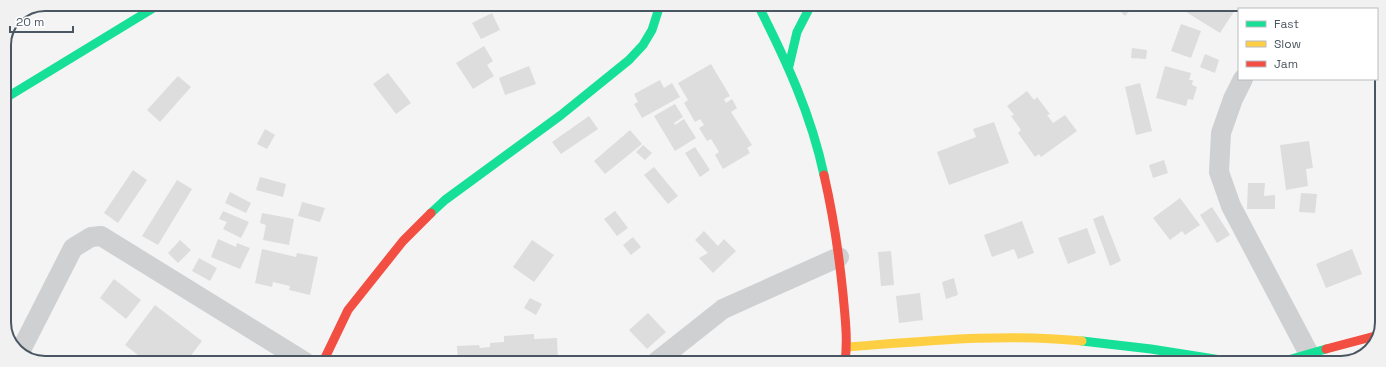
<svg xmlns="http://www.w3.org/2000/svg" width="1386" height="367" viewBox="0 0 1386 367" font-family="'Space Grotesk',sans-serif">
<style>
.building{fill:#ddddde}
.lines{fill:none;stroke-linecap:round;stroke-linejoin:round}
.street{stroke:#ced0d2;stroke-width:20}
.fast{stroke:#16e098;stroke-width:9}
.slow{stroke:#ffcf43;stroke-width:9}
.jam{stroke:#f24e42;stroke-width:9}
.rim{fill:none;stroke:#4a5661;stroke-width:2}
</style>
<rect width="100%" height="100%" fill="#f4f4f4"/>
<!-- building -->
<path class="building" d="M1114,5h21l-10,11z
M1175,5h52l8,5 -15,23z
M492,13l8,17 -19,9 -9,-16z
M1181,24l20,7 -10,27 -20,-7z
M1379,35l3,8v31l-5,1v-39z
M484,46l9,15 -6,4 7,11 -21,13 -17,-26z
M1132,48l15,2 -1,9 -15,-1z
M1205,54l14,6 -4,13 -15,-6z
M711,64l19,32 -6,3 2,4 6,-4 5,9 -6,4 21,33 -5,3 3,5 -27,16 -8,-14 4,-3 -8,-13 -4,2 -8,-13 5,-3 -4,-6 -5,3 -11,-19 4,-3 -10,-17z
M529,66l7,18 -31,11 -6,-17z
M1165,66l26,7 -2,7h4l-1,5 5,2 -4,13 -5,-1 -2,7 -30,-8z
M388,73l23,30 -15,11 -23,-30z
M178,76l13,11 -31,35 -13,-12z
M660,80l4,8 8,-5 8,14 -38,21 -8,-14 4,-2 -4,-8z
M1140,83l12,48 -16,4 -11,-48z
M1027,91l7,9 3,-3 13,17 -3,1 6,8 12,-8 12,16 -36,26 -2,-3 -4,3 -17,-24 3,-3 -10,-14 3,-1 -7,-9z
M675,104l8,13 -9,6 1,2 9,-6 12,19 -21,13 -21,-35z
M589,116l9,13 -37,25 -9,-12z
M994,122l15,41 -60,22 -12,-33 39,-15 -3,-8z
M265,129l10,6 -8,14 -10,-5z
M630,130l12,14 -37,30 -11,-13z
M1309,141l4,27 -7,1 2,17 -22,4 -6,-45z
M643,145l9,8 -7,7 -9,-8z
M695,147l15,23 -10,7 -15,-24z
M1164,160l4,13 -15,5 -4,-13z
M654,167l24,29 -10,8 -24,-29z
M133,170l14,10 -29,43 -14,-10z
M260,177l26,7 -3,13 -27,-7z
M177,180l15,9 -34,56 -16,-9z
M1248,183h17l-1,13 11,-1v14h-28z
M230,192l21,11 -5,10 -21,-10z
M1301,193l16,1 -2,19 -16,-1z
M1180,198l20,27 -15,10 -3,-4 -12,9 -17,-22z
M302,202l23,6 -5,14 -22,-6z
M1212,207l18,28 -13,8 -17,-28z
M223,211l26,11 -8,16 -18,-9 4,-7 -8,-3z
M615,211l13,17 -11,8 -13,-17z
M262,213l32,6 -5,26 -26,-5 3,-15 -6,-2z
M1103,215l18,46 -11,5 -17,-47z
M1022,221l12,32 -16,6 -4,-10 -22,8 -8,-22z
M1087,228l9,25 -28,11 -10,-26z
M704,231l14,15 6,-7 12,12 -23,22 -14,-15 9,-5 -13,-13z
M633,237l8,10 -10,8 -8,-10z
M218,239l18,8 1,-4 13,5 -10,21 -29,-12z
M180,240l11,10 -13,13 -10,-10z
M532,240l22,15 -20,27 -21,-15z
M262,249l34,8 1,-4 21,4 -8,38 -21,-5 1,-4 -17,-4 -1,5 -17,-4z
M1352,249l10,25 -36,14 -10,-24z
M891,251l3,34 -13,1 -3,-34z
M199,258l18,10 -7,13 -18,-10z
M954,278l4,17 -12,4 -4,-17z
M114,279l27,21 -15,19 -26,-21z
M920,293l3,27 -24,3 -3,-27z
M530,298l12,6 -6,11 -12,-7z
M155,305l47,36 -16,21h-39l-22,-17z
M648,313l18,19 -19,17 -18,-19z
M534,334v5l23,-1 1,24h-100l-1,-16 22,-1 1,3 10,-1v-4l14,-1v-6z"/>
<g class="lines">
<!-- street -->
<path class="street" d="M1306,9l5,-4
M1243,79l-10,20 -12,34 -2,39 12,34 78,148
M20,352l53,-104 18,-11 10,-1 204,126
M656,362l67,-53 116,-52"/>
<!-- fast -->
<path class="fast" d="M758,5c28,55 53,109 66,170
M789,66l8,-34 14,-27
M4,99l156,-95
M431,213l14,-13 116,-85 68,-55 14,-15 9,-15 8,-25
M1082,341l69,8 76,12 61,-1 38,-11"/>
<!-- slow -->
<path class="slow" d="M847,347c79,-6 157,-14 235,-6"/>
<!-- jam -->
<path class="jam" d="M824,175c9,39 15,79 19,119 2,23 5,45 2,68
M1326,349l53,-14
M323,362l25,-52 55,-69 28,-28"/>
</g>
<!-- crop -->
<path d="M0 0H1386V367H0ZM45 11H1341A34 34 0 0 1 1375 45V322A34 34 0 0 1 1341 356H45A34 34 0 0 1 11 322V45A34 34 0 0 1 45 11Z" fill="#f1f1f2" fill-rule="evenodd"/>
<path class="rim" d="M45 11H1341A34 34 0 0 1 1375 45V322A34 34 0 0 1 1341 356H45A34 34 0 0 1 11 322V45A34 34 0 0 1 45 11Z"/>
<!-- legend -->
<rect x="1238" y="8" width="140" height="72" fill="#ffffff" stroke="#b7bbc0"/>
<rect x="1246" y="21" width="20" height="6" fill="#16e098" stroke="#b7bbc0"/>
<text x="1274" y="28" font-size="12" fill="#4a5661">Fast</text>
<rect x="1246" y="41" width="20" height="6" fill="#ffcf43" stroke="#b7bbc0"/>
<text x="1274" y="48" font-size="12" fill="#4a5661">Slow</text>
<rect x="1246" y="61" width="20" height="6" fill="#f24e42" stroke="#b7bbc0"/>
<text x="1274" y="68" font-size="12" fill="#4a5661">Jam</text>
<!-- scale -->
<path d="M10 26v6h63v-6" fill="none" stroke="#4a5661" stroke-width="2"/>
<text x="16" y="26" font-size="12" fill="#4a5661" stroke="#ffffff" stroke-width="3" paint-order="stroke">20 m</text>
</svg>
